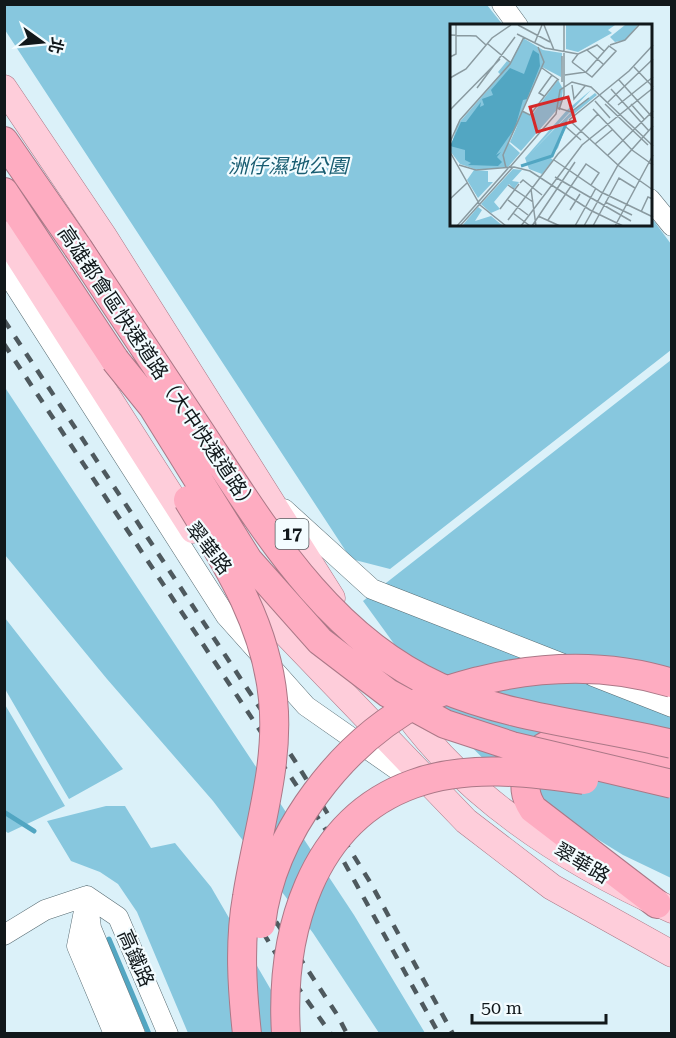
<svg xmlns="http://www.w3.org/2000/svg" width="676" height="1038" viewBox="0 0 676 1038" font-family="'Roboto Serif','Noto Sans TC',serif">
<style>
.green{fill:#87c7de}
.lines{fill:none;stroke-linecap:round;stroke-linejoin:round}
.stream{stroke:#52a6c2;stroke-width:5}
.minor-casing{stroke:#576b72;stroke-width:21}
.major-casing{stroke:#ab7887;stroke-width:27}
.highway-casing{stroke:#ab7887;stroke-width:30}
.minor{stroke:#fff;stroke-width:20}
.major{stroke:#fecdda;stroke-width:26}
.highway{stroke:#feacc1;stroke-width:28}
.rail{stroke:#4e595e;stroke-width:4.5;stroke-dasharray:10 10;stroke-linecap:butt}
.highway-bridge-casing{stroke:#ab7887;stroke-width:30;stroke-linecap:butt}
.highway-bridge{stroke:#feacc1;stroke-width:28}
.labels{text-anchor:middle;stroke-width:4.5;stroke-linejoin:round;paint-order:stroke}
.shield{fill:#f3fcff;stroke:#555c5f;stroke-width:1.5}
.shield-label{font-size:18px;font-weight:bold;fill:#11181b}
.park-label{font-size:20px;font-style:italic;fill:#195d72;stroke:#f3fcff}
.street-label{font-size:20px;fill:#11181b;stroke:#f3fcff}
.inset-river{fill:none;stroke:#52a6c2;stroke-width:3}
.inset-road{fill:none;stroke:#8a9aa0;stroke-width:1.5}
.view{fill:#d62828;fill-opacity:0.15;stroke:#d62828;stroke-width:3}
.inset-edge{fill:none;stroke:#11181b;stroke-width:3}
</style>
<rect width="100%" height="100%" fill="#dbf1f9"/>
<!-- green -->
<path class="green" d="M4,5h483l16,20 -52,1v199h199l1,-8 20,27v106l-281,219 -39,-10 -346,-529z
M671,360v518l-48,-23 -116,-72 -46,-47 -98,-135z
M4,386l350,529 71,118h-46l-66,-100 -100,-132 -106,-122 -102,-124z
M4,618h1l118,151 -54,30 -64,-110z
M4,703l61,103 -57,27 -4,-3z
M106,806h19l26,42 24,-5 36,44 85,146h-108l-51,-121 -19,-28 -18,-12 -29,-11 -24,-40z"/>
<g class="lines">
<!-- stream -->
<path class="stream" d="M4,812l30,19
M109,939l40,95"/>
<!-- minor casing -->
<g class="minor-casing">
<path id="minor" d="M502,4l16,22
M650,199l22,27
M4,269l222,347 80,90 113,79
M284,509l88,80 194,76
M593,676l79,31
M87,896l31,21 50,117
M87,896l4,32 44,106
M84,911l-7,35 37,88
M4,935l41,-25 42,-14"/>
</g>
<!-- major casing -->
<g class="major-casing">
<path id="major" d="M4,88l99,147 229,363
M4,234l189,296
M244,590l222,231 86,66 120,67
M394,695c64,99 171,167 278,215"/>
</g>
<!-- highway casing -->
<g class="highway-casing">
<path id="highway" d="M4,141l74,107
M4,192l111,168
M657,904l-124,-95c-9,-14 -9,-23 -5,-39 5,-15 13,-25 29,-28 27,-4 86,14 115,20"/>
</g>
<!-- minor -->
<use href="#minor" class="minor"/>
<!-- major -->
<use href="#major" class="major"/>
<!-- highway -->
<use href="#highway" class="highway"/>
<!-- rail -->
<path class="rail" d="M4,320l291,441 75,121 83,152
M4,344l324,489 111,201
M265,905l73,111 9,18
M253,916l34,56 44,62"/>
<!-- highway-bridge casing -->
<g class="highway-bridge-casing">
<path id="highway-bridge" d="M78,248c41,62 82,124 123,185 64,97 127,204 238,254 73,32 156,38 233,57
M115,360l38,47 95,153 72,81 68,52 57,31 67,22 160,38
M188,500c38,62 78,124 85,199 7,66 -16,133 -26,198 -8,45 -5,91 0,137
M261,924c11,-92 81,-182 162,-224 17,-9 38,-14 56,-19 65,-16 128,-18 193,2
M286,1034c-6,-99 24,-213 127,-250 54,-20 116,-12 171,-4"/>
</g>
<!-- highway-bridge -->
<use href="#highway-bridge" class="highway-bridge"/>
</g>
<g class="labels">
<!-- shield labels -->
<rect class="shield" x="275.5" y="519" width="33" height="30" rx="4.5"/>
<g class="shield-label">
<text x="292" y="540">17</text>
</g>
<!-- park labels -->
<g class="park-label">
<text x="288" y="173">洲仔濕地公園</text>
</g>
<!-- street labels -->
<g class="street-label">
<text transform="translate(158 369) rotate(56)" y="7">高雄都會區快速道路（大中快速道路）</text>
<text transform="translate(209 548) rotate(52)" y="7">翠華路</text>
<text transform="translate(582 863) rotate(30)" y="7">翠華路</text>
<text transform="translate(136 958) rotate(66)" y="7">高鐵路</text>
</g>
</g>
<!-- overview -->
<g transform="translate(450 24)">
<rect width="202" height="202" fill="#dbf1f9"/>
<path d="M116,1h49l-7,5 4,3 -34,19 -12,-3zM175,1h13l-13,15 -10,2 -5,-5zM73,14l20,12 19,3 -1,24 -19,-10 -20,44 9,5 27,-36 5,9 -2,16 -40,46 -11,-9 8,-18 -10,18 12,11 -12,14 -30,3 -18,-6 -10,-13 7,-26 44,-50 -3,-3 9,-11 3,2zM141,66l-61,64 43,-44 22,-17 2,2 -29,24 -10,29 -8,9 3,3 -11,14 -13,-5 -4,-11 42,-48zM63,145l9,1 -10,11 7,1 -5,7 -5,-5 -15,18 6,7 -9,4 -10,-9zM24,146l14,1v11h5l-15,16 -11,-18zM28,183l4,3 -7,11 16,-5 12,10h-41z" fill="#87c7de"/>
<path d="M83,26l6,4 1,12 -13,33 -4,1 -8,28 -19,27 5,-3 -4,5 5,5 -4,4 -30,-1 3,-2 -6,-3v-10l-15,-4 11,-24h5l15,-20 -1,5 4,-2 -2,-6 11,-4 -2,-5 19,-22 14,6z" fill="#52a6c2"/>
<path class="inset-river" d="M71,142l31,-10 15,-34"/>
<path class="inset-road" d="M68,1l32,17M94,1l10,25M67,10l28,14 33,6M0,11l26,1 10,9M85,18l7,-17M38,20l23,19M160,21l15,-5 14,-15M137,26l16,14M112,32v26M0,33l6,-3v-29M122,38l20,15 24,-26 -7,-5 -23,26M122,38l6,-8 19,-9 7,6M184,43l19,20M92,44l17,12M115,51l21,-3M0,54l16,-9 26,-31 19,-13M169,56l34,38M122,61l2,14 11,-13M27,64l38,-51M161,65l38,42M94,72l-5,-3 13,-18M145,77l15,17M158,78l45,-43M155,80l43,41M181,80l13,15M168,81l35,-28M108,84l13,4 18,-14M143,85l39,41 21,15M0,86l50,-51M109,86l5,-15v-70M72,87l8,4 28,-36M119,96l60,-49 24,-26M119,96l50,46 34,24M116,103l15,13M0,118l10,-22 50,-56 14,-27M145,120l17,-14M0,128l30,53 26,21M158,131l45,-44M104,136l47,32 52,25M9,141l17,5 38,-3 16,4 60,39 33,16M60,143l46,-53 4,-24 12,-8 19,5 62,59M56,144l-3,-13 41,-93 -6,-15M105,153l76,44M70,159l3,-3 19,15M58,161l25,17M81,165l5,37M0,175l17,-16M58,176l20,15M155,178l27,13M50,185l19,-25M120,186l10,-16M191,188l7,-15 5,2M63,189l17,13M88,192l22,10M58,196l50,-66 40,-40M98,196l38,-56 13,9 -8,12M7,202l53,-60M10,202l53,-59M71,202l61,-81 71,-57M82,202l43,-64M125,202l21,-38M134,202l34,-61 35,-39M143,202l26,-48 16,10M165,202l38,-71"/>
<path class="view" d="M118,73l7,24 -38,11 -7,-25z"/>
<rect width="202" height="202" class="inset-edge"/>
</g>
<!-- border -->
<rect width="676" height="1038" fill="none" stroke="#11181b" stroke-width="12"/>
<!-- north arrow -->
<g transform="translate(42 42) rotate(105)" stroke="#f3fcff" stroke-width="4.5" paint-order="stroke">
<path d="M0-4.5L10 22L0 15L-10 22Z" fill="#11181b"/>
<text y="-9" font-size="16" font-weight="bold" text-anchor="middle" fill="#11181b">北</text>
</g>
<!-- scale -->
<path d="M472 1014v9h134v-9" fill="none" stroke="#11181b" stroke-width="3"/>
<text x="481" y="1014" font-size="18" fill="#11181b" stroke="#f3fcff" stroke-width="4.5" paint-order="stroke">50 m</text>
</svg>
